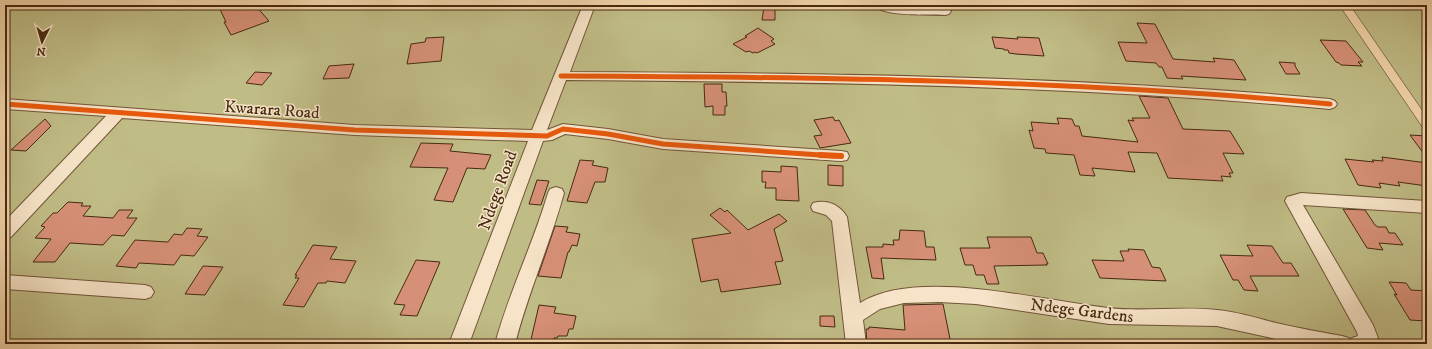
<svg xmlns="http://www.w3.org/2000/svg" width="1432" height="349" viewBox="0 0 1432 349" font-family="'IM FELL DW Pica',serif">
<style>
.green{fill:#c0bc86;stroke:#83734c}
.building{fill:#d69077;stroke:#462a11}
.lines{fill:none;stroke-linecap:round;stroke-linejoin:round}
.street-casing{stroke:#715538;stroke-width:2}
.street{fill:#f7e4c8;fill-rule:evenodd}
.cycleway-far1-casing{stroke:#f7e4c8;stroke-width:7}
.cycleway-casing{stroke:#f7e4c8;stroke-width:9}
.cycleway-far1{stroke:#e8590c;stroke-width:5}
.cycleway{stroke:#e8590c;stroke-width:6}
.labels{text-anchor:middle;stroke-width:3;stroke-linejoin:round;paint-order:stroke}
.street-label{font-size:17px;fill:#462a11;stroke:#f7e4c8}
</style>
<rect width="100%" height="100%" fill="#f3d5ab"/>
<filter id="stains"><feTurbulence type="fractalNoise" baseFrequency=".005" numOctaves="4"/><feColorMatrix values="0 0 0 0 .2 0 0 0 0 .09 0 0 0 0 .02 0 0 0 .5 -.17"/></filter>
<radialGradient id="worn" r=".72"><stop offset=".6" stop-color="#630" stop-opacity="0"/><stop offset="1" stop-color="#630" stop-opacity=".3"/></radialGradient>
<!-- green -->
<path class="green" d="M5,5h1334l88,129v210h-1422z
M1350,5h77v112z"/>
<!-- building -->
<path class="building" d="M218,5h37l14,16 -38,14 -7,-13h2z
M764,7l11,1v12h-13z
M1137,23l18,1 18,35 42,3 -2,-4 21,2 12,20 -65,-4 2,3 -16,-1 -5,-11h-3l-3,-4 -30,-2 -8,-19 29,1z
M758,28l16,11 -3,2 4,3 -18,9 -2,-1 -2,1 -4,-2 -3,1 -13,-8 14,-7 -2,-1z
M444,37l-3,24 -34,3 4,-20 14,-2 1,-4z
M992,37l26,2 -1,-2 22,1 5,18 -28,-2 -7,-1 -1,-3h-4v-1l-9,-1z
M1320,40l26,1 17,21h-5l4,4 -21,-1 -2,-2 -3,-1z
M1279,62l16,1v3l5,8h-14z
M354,64l-5,14 -26,1 6,-13z
M255,72l17,1 -10,12 -16,-2z
M704,84h18v8h4l1,14h-2v9h-12v-9l-8,1z
M1139,96l29,2 15,31 47,2 14,23 -21,-1 10,20h-4l2,4 -10,-1 2,5 -55,-3 -11,-25 -29,-1 7,20 -43,-4 3,8 -15,-1 -6,-20 -28,-2 -1,-4 -11,-1 -5,-18 4,1 -2,-9 28,2 -2,-6 15,1 3,7h4l3,10 56,6 -10,-22 6,1 -2,-3h18z
M833,117l2,4 4,-1 12,23 -31,5 -6,-12 8,-1 -8,-15z
M45,119l6,7 -25,25 -15,-1z
M1410,135l17,1v22z
M421,143l32,1 -3,7 41,4 -6,14 -18,-1 -14,34 -19,-2 14,-32 -38,-1z
M1382,157l45,6v23l-29,-4 2,4 -21,-3 2,5 -23,-3 -13,-26 29,3 -2,-2 11,1z
M580,160l14,1 -2,4 16,3 -3,14h-10l-8,21 -20,-2z
M828,165l15,1v20l-15,-1z
M781,166l16,1 2,34 -23,-1v-12h-11l1,-6h-4v-11l19,1z
M537,180l12,1 -8,24 -12,-1z
M68,202l15,1 -2,3h10l-8,10 30,2 6,-8h14l-6,8h10l-13,18 -12,-1 -9,10 -33,-2 -15,19h-22l18,-23 -16,-1 10,-11 -4,-1 12,-13h4z
M720,208l5,4 2,-2 21,20 31,-16 8,7 -13,8 9,32 -8,1 6,22 -60,8 -3,-13 -17,3 -9,-43 39,-6 -21,-18z
M1343,209l22,1 10,15 3,2h8l3,6h6l8,12 -24,-2 4,7 -16,-2z
M555,226l13,1 -2,5 14,2 -3,12 -5,-1 -3,7h-1l-7,26 -23,-2z
M187,228l15,1 -5,7 11,1 -14,19 -13,-1 -7,10 -35,-2 -3,5 -20,-2 19,-26 33,2 6,-8 8,1z
M900,230l24,1 2,16h8l2,13 -55,-2 3,21 -12,-1 -6,-31h17v-3l11,1 -1,-5h6z
M987,237h44l6,16h6l5,11h-2l1,1 -53,1 5,18h-12l-3,-9h-8l-3,-10h-8l-5,-17h30z
M313,245l24,2 -7,12 26,2 -11,22 -18,-2 -1,2h-8l-14,24 -21,-2 16,-27h-4l2,-3h-2z
M1247,245l25,1 11,17h8l8,13h-49l8,15 -14,-1 -6,-10h-5l-13,-25 33,1z
M1128,249l16,1 8,17 8,1 6,13 -66,-3 -8,-18 32,1 -4,-10h9z
M416,260l24,2 -23,54 -17,-1 5,-10 -11,-1z
M203,266l20,1 -18,28 -20,-1z
M1389,282l17,1 5,7 16,1v30l-17,-1 -16,-26 3,1z
M943,304l8,40h-84l-1,-15h3v-2l36,3 -2,-25z
M539,305l17,2 -2,6 22,3 -3,13h-4l-2,7h-9l-1,2h-3l-2,6h-22z
M820,316h14l1,11 -15,-1z"/>
<g class="lines">
<!-- street casing -->
<g class="street-casing">
<path id="street" d="M583,5h12l-25,67c253,1 507,4 760,27l5,2 2,3 -2,3 -5,2c-254,-24 -509,-27 -764,-29l-19,50 16,-6 45,5 55,10 178,12 6,1 2,4 -2,4 -6,1 -178,-12 -55,-10 -43,-5 -13,6 -9,1 -74,203h-20l79,-203 -173,-6 -233,-17 -111,119 -6,2v-18l101,-105 -101,-7v-10l350,26 177,5z
M874,5l71,2 4,1 2,3 -2,3 -4,1c-15,-1 -63,2 -71,-10z
M556,187l6,2 2,4c-14,51 -36,100 -49,151h-20c14,-52 38,-100 53,-151l2,-4z
M1301,193l126,8v12l-124,-8 70,120 5,13 -2,6h-77l-82,-18 -108,-2 -133,-20 -37,-2 -35,1 -24,6 -17,11 3,24h-20l-14,-123 -6,-6 -13,-4 -2,-4 2,-4c14,-4 27,2 34,14l13,86c57,-36 183,-2 248,5 36,4 73,-2 109,2 21,2 40,8 59,13 22,5 44,9 66,13l7,2 1,3 2,-3 6,-2 -1,-4 -72,-131 2,-4z
M5,275l140,10 6,2 3,5 -3,5 -6,2 -140,-10z"/>
</g>
<!-- street -->
<use href="#street" class="street"/>
<!-- cycleway-far1 casing -->
<g class="cycleway-far1-casing">
<path id="cycleway-far1" d="M561,76c257,1 513,4 769,28
M5,104l350,26 192,6 16,-7 45,5 55,10 172,12"/>
</g>
<!-- cycleway casing -->
<g class="cycleway-casing">
<path id="cycleway" d="M820,155l21,1"/>
</g>
<!-- cycleway-far1 -->
<use href="#cycleway-far1" class="cycleway-far1"/>
<!-- cycleway -->
<use href="#cycleway" class="cycleway"/>
</g>
<g class="labels">
<!-- street labels -->
<g class="street-label">
<text transform="translate(272 109) rotate(4)" y="6">Kwarara Road</text>
<text transform="translate(497 190) rotate(-70)" y="6">Ndege Road</text>
<text transform="translate(1082 310) rotate(7)" y="6">Ndege Gardens</text>
</g>
</g>
<!-- margin -->
<rect width="1432" height="349" fill="none" stroke="#f3d5ab" stroke-width="20"/>
<rect x="6" y="6" width="1420" height="337" fill="none" stroke="#462a11" stroke-width="2"/>
<rect x="10" y="10" width="1412" height="329" fill="none" stroke="#462a11"/>
<!-- north arrow -->
<g transform="translate(42 42) rotate(185)" stroke="#f7e4c8" stroke-width="3" paint-order="stroke">
<path d="M0-3L7 15L0 10L-7 15Z" fill="#462a11"/>
<text y="-6" font-size="11" font-weight="bold" text-anchor="middle" fill="#462a11">N</text>
</g>
<rect width="100%" height="100%" filter="url(#stains)"/>
<rect width="100%" height="100%" fill="url(#worn)"/>
</svg>
